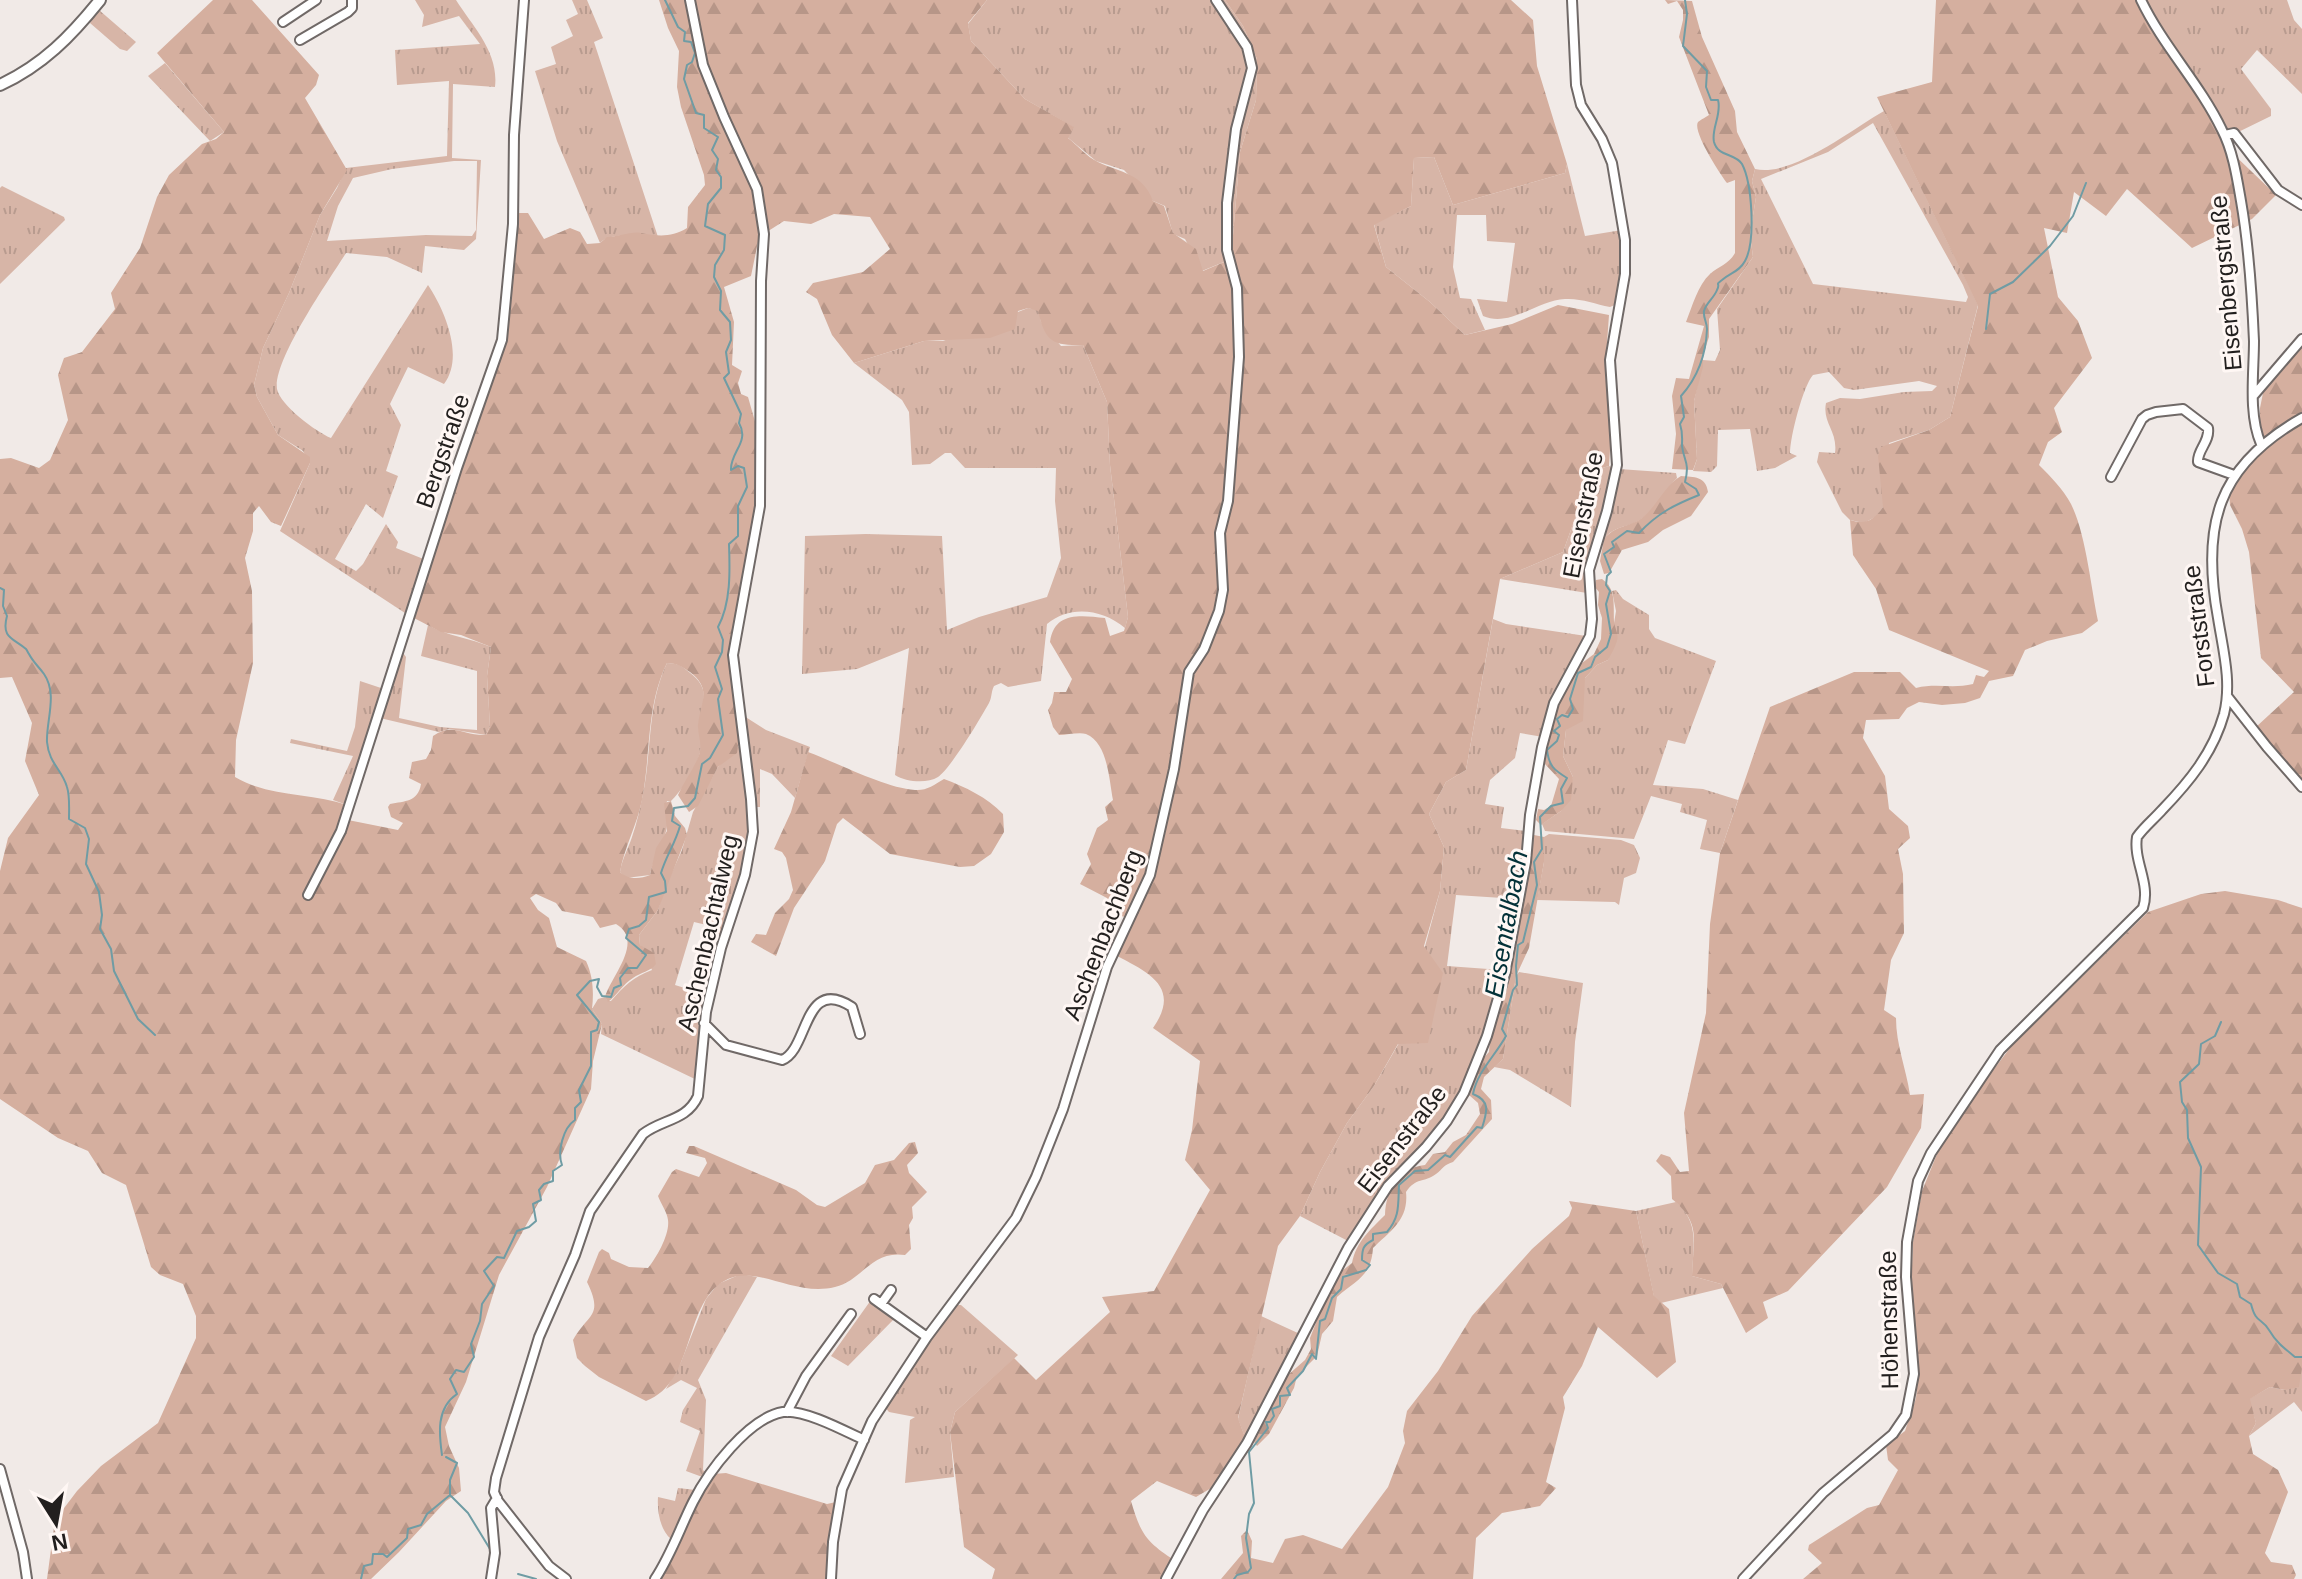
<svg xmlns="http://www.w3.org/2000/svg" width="2302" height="1579" viewBox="0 0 2302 1579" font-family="Arial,sans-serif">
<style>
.grass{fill:url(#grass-tufts);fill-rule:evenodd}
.forest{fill:url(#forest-firs)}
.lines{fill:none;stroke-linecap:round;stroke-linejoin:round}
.stream{stroke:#6f9ca4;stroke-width:2}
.minor-casing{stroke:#706967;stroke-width:12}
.major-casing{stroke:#706967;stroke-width:14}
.minor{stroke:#fff;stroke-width:8}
.major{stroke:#fff;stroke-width:10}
.labels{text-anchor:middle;stroke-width:6;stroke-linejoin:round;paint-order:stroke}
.street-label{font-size:24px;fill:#221f1e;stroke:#fff7f4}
.water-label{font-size:26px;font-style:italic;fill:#033138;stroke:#fff7f4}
</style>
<defs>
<pattern id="grass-tufts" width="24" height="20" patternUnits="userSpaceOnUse" patternTransform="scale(2)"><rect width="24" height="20" fill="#d7b5a7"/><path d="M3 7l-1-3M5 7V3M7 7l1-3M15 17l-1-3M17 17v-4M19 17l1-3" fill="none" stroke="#b89b8f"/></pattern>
<pattern id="forest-firs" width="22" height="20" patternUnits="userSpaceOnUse" patternTransform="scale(2)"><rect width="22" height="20" fill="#d5af9f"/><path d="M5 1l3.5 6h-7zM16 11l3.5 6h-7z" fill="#b79688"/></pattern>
</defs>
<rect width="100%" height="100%" fill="#f1eae7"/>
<!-- grass -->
<path class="grass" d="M415,0h41c17,27 43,52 39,87l-42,-3 -1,74 29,2 -5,79 -12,11 -39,-4 -3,27 -35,-16 -41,-4c-17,27 -73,107 -69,136 3,16 39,43 54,49l97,-153c16,24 37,71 16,99l-36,-17 -18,37 11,21 -15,46 12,5 -15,42 -17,-14 -31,55 21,12 7,-7 23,-40 12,18 -2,6 30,12 -18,55 -128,-84 30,-68 -7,-12 -25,-16 -21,-38 -3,-12 9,-37 26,-55 31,-78 17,-27 9,-20 101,-12 2,-75 -52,4 -2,-35 85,-6 -21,-28 -37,11 2,-12zM454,161h23l-1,69 -4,6 -46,-1 -99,6 11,-35 15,-28 39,-9z
M572,0h15l16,38 -9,4 64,195c-14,0 -48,-6 -58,6l-43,-102 -22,-70 21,-7 -5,-17 22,-11 -7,-16 12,-6z
M987,0h238l18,26 14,33 -1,41 -16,52 -9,107 -29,12 -17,-32 -12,-5 -8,-28 -12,-5 -29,-31 -28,-9 -29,-24 6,-10 -48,-28 -54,-58 -3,-17z
M2139,0h148l7,20 8,9v65l-45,-44 -16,19 30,40v7l-47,23z
M99,10l37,32 -9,9 -7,-2 -30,-26 4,-10z
M165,63l59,69 -14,9 -62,-65z
M1884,111l94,194 -28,112 -21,13 -40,13 -6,64 -6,9 -13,7 -14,-3 -8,-8 -25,-50 2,-10 16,1c3,-22 -13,-30 -9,-50l14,-5 20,1 44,-7 28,-1 5,-5 -18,-5 -65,9 -10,-2 -15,-16 -16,3c-10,11 -23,62 -23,78l7,3 -22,12 -18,3 -7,-42 -32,1 -1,36 -6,6 -18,-1 4,-12 -3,-58 9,-41 12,1 5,-11 -3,-41 36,-52 -3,-23 6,-37 -4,-16 3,-12c36,9 97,-40 129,-58zM1873,123l90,162 5,12 -2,5 -153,-18 -52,-105 67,-27z
M1434,157l19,48 112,-32 2,-9 18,72 37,-6v54l-5,20 -7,3c-15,-3 -29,-9 -45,-8 -27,1 -55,29 -82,17l-6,-17 30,3 8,-59 -28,-2 -1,-26h-29l-4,52 7,31 11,1 14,31 -20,5 -35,-33 -44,-35 -12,-43 37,-18 3,-48z
M2,186l62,31 1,3 -65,64v-96z
M1028,308l11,2 2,12 20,24 22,-1 24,57 3,63 18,152 -3,11c-23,-19 -55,-23 -78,-4l-6,57 -33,6 -7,-4 -7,3c-3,6 -2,11 -5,17 -9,16 -38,65 -51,74 -11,7 -32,5 -43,-2l14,-127 -52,21 -55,5 3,-138 61,-2 76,2 5,94 32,-13 68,-20 14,-39 -6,-57 1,-33h-91l-14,-15h-6l-15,11 -18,1 -3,-53 -7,-12 -48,-37 70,-22h19z
M1609,466l5,2 -27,125 -87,-14 63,-27 29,-81z
M1619,469l57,4 1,5c-13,13 -22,34 -39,43 -13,7 -24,5 -34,18l-3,-1z
M1616,590l7,9 26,16v14l6,9 61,23 -31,83 -17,-4 -15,45 50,4 35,11 -18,53 -20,-4 7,-29 -27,-8 2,-8 -31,-8 -17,43 -89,-8 -3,-7 19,-13 12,-34 -10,-21 3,-26 19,-52 12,-13 11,-5 8,-49 -4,-20z
M1493,619l13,5 80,12 -43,101 -23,-4 -5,25 -25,22 -5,24 19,3 -3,21 25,3 -8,68 -62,-4 -9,71 55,4 -17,65 -23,58 -17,27 -97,121 -48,-25 20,-44 27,-49 27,-37 25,-43 41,-152 4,-44 -15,-33 17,-32 20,-12z
M428,625c19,11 42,13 63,22l-4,29 3,50 -4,9 -37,-6 -10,3 -59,-14 21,-68 5,7 -7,61 41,9 37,3v-59l-56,-15z
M667,663c10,0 15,3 22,9 21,16 15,27 10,50 -2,8 3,16 2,25 -2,18 -18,42 -30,54h-4c-3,10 2,16 0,25 -1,12 -14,33 -17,49l-24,3 -6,-6c2,-13 8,-23 12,-35 5,-14 8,-29 11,-43 9,-44 4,-89 24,-131z
M360,681l24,8 -37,116 -14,-5 20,-44 -63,-13 1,-4 56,12 8,-24z
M744,716l22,14 44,17 -15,51 -23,-24 -12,-5v38h-5z
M741,744l10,67 -2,39 -26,85 -13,-4 1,-5 -17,-4 -19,63 32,10 -8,86 -98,-47 1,-10 -10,-15 6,-10 7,-2 3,4h3c13,-15 22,-24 41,-31l-12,-25 -1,-10 19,-25 6,-20 18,-40 11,-38 25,-45z
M1549,834l72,6 13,5 6,13 -4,15 -12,5 -5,27 -4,-3 -78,-2 7,-38v-25z
M1519,972l64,11 -8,59 -4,65 -61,-37 -16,-3 9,-8 13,-83z
M1676,1202c24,21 17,44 16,74l29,8 2,4 -62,15 -7,-6 -18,-86z
M741,1274l16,3 -59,103 8,20 -3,70 4,4 -2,4 -19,-7 14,-40 -20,-9 3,-12 14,-22 -16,-8 -15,9 15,-27 25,-63 12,-15z
M871,1300l23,19 -46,47 -17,-10z
M956,1305h5l57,50 -63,57 -5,20 4,45 -49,6 5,-63 5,-3 -26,-5 -6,-7z
M1261,1316l39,18 -54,106 -8,-21z
M2302,1368v44l-8,-10 -45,34 7,-13 -7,-24 21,-12 15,3z
M678,1488l18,2 -21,47 -4,2c-11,-9 -14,-28 -13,-42l17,4z"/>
<!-- forest -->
<path class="forest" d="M213,0h39l67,75 -3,10 -11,13 42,72 -27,45 -31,78 -26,55 -9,37 3,12 21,38 32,22v6l-29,63 -10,-4 -12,-16 -6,7v18l-8,27 7,33 1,72 -17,77 -1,37c33,20 77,16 112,28l1,15 50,10 5,-7 -12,-6 -3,-10 2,-3c15,-3 28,-2 31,-20l-12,-6 3,-16 14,-3 5,-9 2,-14c20,-14 31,0 53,-1l4,-9 -3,-50 4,-29 -30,-12 -20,-3 -29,-15 47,-149 45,-127 12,-128h12l16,26 26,-11 10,4 7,12 13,-1 7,-6c11,0 24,-6 34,-4 16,3 30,5 46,-5l1,-21 17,-22 -1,-10 -23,-68 -4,-20 2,-36 -11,-23 -9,-28h328l-19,23 3,18 54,58 49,28 -6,11c9,7 19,19 30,24 23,11 45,11 55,39l11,5 9,27 23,16 7,22 28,-12 9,-107 16,-52 1,-41 -14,-33 -18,-26h286l22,20 4,46 30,98 -2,9 -112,32 -19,-48 -20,1 -3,48 -37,19 12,42 44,35 35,33 47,-11 46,-19 51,10 -4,56 6,63 -2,32 -17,5 -29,81 -63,27 -34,191 -20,12 -17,32 15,33 -4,44 -16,55 19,27 -15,70 -30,1 -24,42 -27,37 -27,49 -20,44 -22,30 -40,172 8,22 -33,47 -17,10 -39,-16 -26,20c9,30 13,39 40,57l-9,21h-170l3,-10 -31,-22 -14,-115 5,-20 59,-54 22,22 74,-68 -8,-15 52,-6 56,-101 -25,-30 7,-30 8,-69 -47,-33c28,-40 -3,-55 -36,-72l16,-36 -20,-7 -6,-15 -27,-14 11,-20 -4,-10 10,-26 11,-8 -3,-13 8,-7c-4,-20 -5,-57 -27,-66 -7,-2 -19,1 -27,1l-6,-8 -5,-17 4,-7 2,-11h12l6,-13 -22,-37c4,-30 29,-27 55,-24l5,18 14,-5 4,-14 -18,-152 -3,-63 -24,-57c-31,1 -38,-4 -45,-34l-10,-3 -10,3 -3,18 -25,9 -66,3 -70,22 -22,-28 -15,-36 -11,-7 7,-9 50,-11 27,-23 -20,-32 -36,-3 -23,10 -27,-3 -25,16 -8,39 -27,11 10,35 -2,43 10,6 -4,12 3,11 7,3 10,35 -1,74 -25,170 9,68 -3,2 -1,7 -19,14 -20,39 -9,6 -11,-17c6,-14 16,-26 21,-40 4,-12 -2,-20 -1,-31 3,-23 14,-35 -8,-52 -8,-5 -13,-9 -23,-9 -21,43 -16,91 -25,137 -5,25 -18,48 -22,72 9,8 20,7 30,3l6,-27 11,-17 -3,-28 7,-2 4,15 10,12 2,7 -29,75 -19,25 1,10 14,8 2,11c-6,8 -15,8 -23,14 -10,6 -16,17 -25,24l-3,-5c6,-21 40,-56 11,-73l-16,4 -7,-11 -31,-6 -6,-8 -20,-9 -6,4 8,12 11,8 8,29 29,14c7,15 8,31 6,48l10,15 -9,37 -2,28 -44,98 -48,88 -33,107 -21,45 4,19 10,22 2,23 -15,10 -47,51 -28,27h-324l8,-59 22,-29 24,-25 57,-43 38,-85v-22l-13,-32 -23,-9 -9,-8 -25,-82 -24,-12 -14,-22 -30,-13 -58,-39v-228l8,-33 31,-43 -14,-34 7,-38 -20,-46 -12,1v-219l11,-1 28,10 11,-8 18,-40 -10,-45 6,-17 18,-6 33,-43 -4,-16 29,-45 17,-51 12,-22 33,-31 14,-5 8,-7 -67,-79z
M1665,0l27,1 10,36 33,74 2,21 18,37 -3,12 4,16 -6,37 3,23 -44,62v18l-6,18v12l-9,34 3,58 -4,11 -21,-1 4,-35 -4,-38 4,-18 13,1 15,-53 -18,-4c6,-15 12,-37 24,-48 9,-8 19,-10 25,-21v-73l-8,3c-7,-9 -35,-52 -29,-61 1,-1 11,-7 11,-7l-30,-78 4,-17v-10l-6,-9 -9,3z
M1936,0h203l13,26 67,102 6,18 51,49 -24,24 -60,29 -65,-59 -21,27 -32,-24 -7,41 -23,-5 14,69 20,24 14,37 -38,50 8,24 -14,10 -9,23c12,12 24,24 32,39 15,30 20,84 27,117l-16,12 -35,8 -22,9 -12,26 -24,5 -9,17 -15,5 -23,2 -23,-3 -12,6 -8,11 -33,1 -3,18 22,38 4,33 19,17 2,12 -12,11 5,25 1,59 -13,27 -7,50 12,8c0,27 10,50 14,77l14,-1 -3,34 -34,59 -99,104 -25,11 5,16 -22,15 -25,-49 -29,-8c1,-37 10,-52 -20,-77l-1,-23 -15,-15 5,-7 9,3 10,15 9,-1 -5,-58 22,-100 4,-89 10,-71 50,-146 84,-35h46l16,16c20,-5 37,1 57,-4l3,-9 8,2 5,-6 -100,-41 -13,-41 -23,-34 -3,-35c16,5 24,0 33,-13l-5,-51 3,-9 48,-17 21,-13 28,-111 -101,-209 55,-15z
M2302,344v439l-46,-56 38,-35 -33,-34 -12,-106 -7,-23 -12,-24 -1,-12 31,-51v-34l3,-15z
M1681,476c13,1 25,0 27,16l-17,24 -28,14 -15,12 -26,8 -13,23 -5,1 -4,-13 4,-22c11,-14 26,-12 38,-21 15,-12 23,-33 39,-42z
M1602,579c15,10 11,27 12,43 1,7 5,12 3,19 -2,7 -6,13 -9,19l-11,5 -12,13 -2,43 -17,9 -3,26 10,21 -2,23 -10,11 -20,14 -5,-5 2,-11 6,1 7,-4 8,-27 -15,-16 6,-38 10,-29 18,-30 16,-12 7,-15 1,-21 -4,-13 1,-13 -5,-6 2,-6z
M808,752c30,11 77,36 107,38 11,1 19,-5 29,-11 21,8 43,18 59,35l1,18 -13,22 -17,12 -14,1 -70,-13 -47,-36 -6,6 -12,37 -31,47 -18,48 -25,-14 5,-8 10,1 9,-22 14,-14 4,-9 -7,-32 -4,-6 -8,-3 17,-37z
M1534,835l10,2v25l-15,86 -13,28 -13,83 -19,18 -3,12 10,11 1,19 -39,43c-10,3 -10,7 -17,12 -12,9 -20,3 -30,18 3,28 -16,39 -33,56 -2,29 -16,31 -36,49l-4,24 -11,13 -5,22 -20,20 -3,12 -25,46 -12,12 -3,-4 34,-67 17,-15 6,-11 -1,-11 19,-48 9,-16 14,-11c4,-21 18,-33 33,-48 1,-25 13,-47 40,-50l8,-11 12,-2 8,-10 13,-7 14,-21 -2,-11 -9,-8 11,-33 9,-10 1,-13 18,-62z
M2225,891l53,9 24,8v460l-3,19 -14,3 -15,-3 -20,12 6,24 -7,13 4,18 25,16 10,22 -23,61 6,9 21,3 4,10 -2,4h-491l19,-16 -14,-13 1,-5 58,-37 12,-3 19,-35 -10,-10 -2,-15 19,-14 11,-33 3,-29 -8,-79 2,-48 9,-51 15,-37 35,-56 41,-54 135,-132 53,-18z
M915,1142l3,11 -11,12 2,8 18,19 -15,15 1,11 -4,7 2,24 -6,6c-34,-5 -43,26 -70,32 -40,10 -77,-22 -107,-8 -46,21 -31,103 -82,122l-47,-24 -14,-11 -8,-8 -4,-18c15,-27 31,-23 14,-58l12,-30 3,-3 7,4 2,6 18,8 19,1c9,-11 22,-34 20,-48 -1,-8 -7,-16 -10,-24l14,-24 4,-3 23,8 8,-14 -2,-5 -19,-5 3,-7h5l102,44 21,15 8,2 40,-24 10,-18 19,-5 15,-17z
M1569,1201l67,10 18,85 15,13 7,53 -19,16 -59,-51 -16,39 -19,31 2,11 -19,74 10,6 -16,18 -38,7 -26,25 -3,41h-252l22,-26 -2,-17 6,-6 5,11 -1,17 22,5 12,-24 18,-4 39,14 46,-62 17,-44 -2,-12 4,-20 31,-40 34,-55 60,-67 37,-33 3,-8z
M726,1473l101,31 9,-2 -7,77h-172l35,-72 21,-33z"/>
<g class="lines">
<!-- stream -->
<path class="stream" d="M1986,329l4,-35 23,-12 37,-36 23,-30 13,-33
M0,588l4,2 -1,16 4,10c-6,22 6,22 19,33 1,1 2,4 3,5 4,8 10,13 15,20 14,20 2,47 3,68 2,22 15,27 20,45 3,9 2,22 2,32l16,9 4,11 -3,25 13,28 3,23 -2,14 11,20 3,22 24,48 17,16
M2221,1022l-6,14 -14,8 -2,20 -19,18 2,20 5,8 1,28 13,29 -3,78 20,28 19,11 3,13 11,7c5,20 10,13 18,26 7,12 15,18 26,27h7
M442,1455c-3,-21 -6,-47 15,-61l-7,-15 6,-9 8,2 10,-15 -3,-13 9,-23 2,-17 12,-18 -10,-15 13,-14 7,1 13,-27 12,-4 7,-6 -3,-17 8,-4 -2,-10 5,-6 9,-3v-10l9,-6c-5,-13 1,-37 13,-45v-12l6,-6 -2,-12 12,-24v-34l6,-2 2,-8 -22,-27 13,-14 9,-2 -2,8 5,9 9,1 3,-9 7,-3 -1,-7 8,-10h9l9,-13 -20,-17 3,-9 10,-3 7,-6 3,-23 17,-5 -1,-11 -4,-8c5,-17 14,-29 19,-47l-8,-5 2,-13 14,-2 7,-8 7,-34 8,-6 13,-23 -5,-36 4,-10 -7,-22 7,-15 1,-12 -5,-13c13,-24 12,-56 11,-83l9,-8v-30l9,-19 -3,-19 -6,-2 -7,4c-1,-18 19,-28 8,-47l2,-9 -17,-36 5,-5 -3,-21 5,-12 -1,-18 -10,-12 1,-19 -7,-14 1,-12 9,-15 1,-15 -20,-9 3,-22 13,-16v-11l-5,-7 2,-11 -6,-9 6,-13 -14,-9v-13l-8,-2 -12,-34 3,-14 5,-3 3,-9 -4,-11 -7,-1 1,-9 -7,-5 -13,-27
M451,1496l17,17 22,36
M518,1574l18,5
M361,1579l3,-13 8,-2 1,-10h10l4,3 20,-19 1,-9 13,-4 6,-11 23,-19v-15l7,-17 -11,-6
M1234,1579l3,-4 11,-3 3,-4 -5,-30 3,-24 5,-11 -5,-51 19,-24 -2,-6h4l4,-6 -2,-7 8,-3v-10l10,-1 -3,-7 16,-17 9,-17 4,5 4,-38 5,-2 7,-21 9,-9 2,-12 23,-7 4,-5 -8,-5c0,-11 1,-15 11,-20v-6l14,-2c13,-15 11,-27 12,-47l16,-14 13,-1 17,-15 5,2 27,-30 5,1c5,-16 9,-27 -9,-34 4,-22 22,-38 33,-58l-4,-7 11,-39 4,-5 -1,-19 2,-21 5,-3 14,-57 -3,-23 8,-13 -2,-32 11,-11 12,-3 -2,-14 6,-11c-13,-8 -18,-12 -20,-28l10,-9 2,-6 -5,-4 6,-5 -3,-7 5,-4 6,2 5,-8 -3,-10 8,-26 13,-6 4,-10 12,-10 4,-13 -5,-30 4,-13 -4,-6 1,-9 4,-4 -7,-18 10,-7 -2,-5 15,-11 12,2c19,-20 35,-28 60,-38l-3,-6 -11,-7c5,-20 -1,-20 -3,-36 0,-9 1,-13 -2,-22l4,-7 -3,-21c17,-19 25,-41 26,-67 0,-7 -4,-11 -3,-18 2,-8 10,-13 13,-21 4,-8 -3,-4 5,-10 9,-8 17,-8 23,-19 11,-20 7,-78 -3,-97 -7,-11 -24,-7 -28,-22 -3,-13 8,-28 4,-42h-7l-5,-13 1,-16 -24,-25 4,-32 -2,-14"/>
<!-- minor casing -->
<g class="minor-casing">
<path id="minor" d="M2141,0c22,46 59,84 81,130 11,21 15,48 19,71 8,46 11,93 13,140 0,32 -6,73 7,103
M283,22l33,-22
M300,40l48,-28 4,-4v-8
M2225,135l9,-2 44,57 24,15
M2254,395l48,-56
M2111,477l31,-58 5,-4 9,-3 27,-3 25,19c2,14 -11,22 -10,34l36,13
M2227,696l40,51 35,40
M308,895l33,-64 116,-363 45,-128 11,-116 1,-89 10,-135
M704,1023l22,22 56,15c27,-10 21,-85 70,-53l8,27
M874,1299l53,38
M881,1304l10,-14
M787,1412l19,-36 45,-62
M0,1469l23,83 4,27
M491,1579l4,-26 -4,-45 6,-10
M566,1579l-17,-13 -51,-65 -4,-9 2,-14 43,-141 36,-82 15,-44 53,-77c19,-15 44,-13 55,-38l8,-84 15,-64 24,-73 8,-43 -2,-33 -18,-144 27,-149 1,-225 3,-47 -7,-45 -33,-72 -21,-52 -13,-65
M655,1579c16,-24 25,-51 38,-77 15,-30 55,-84 90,-90 21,-3 62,19 81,28
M831,1579l2,-37 9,-53 30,-68 55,-84 89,-119 20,-41 27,-68 44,-142 43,-92 24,-106 15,-97 15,-23 15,-38 4,-21 -3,-57 8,-32 11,-144 -2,-69 -10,-38v-47l9,-74 16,-61 -5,-21 -31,-47
M1166,1579l37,-69 44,-67 101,-195 40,-62 38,-39 21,-26 17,-28 23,-57 18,-62 21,-112 4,-47 12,-68 12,-44 36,-67 2,-17 -3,-49 18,-59 10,-46 -7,-105 15,-86v-34l-13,-77 -10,-24 -21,-34 -5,-20 -4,-85
M1743,1579l80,-86 70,-59 13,-19 8,-41 -8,-97 1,-35 11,-61 13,-28 69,-103 143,-142c8,-24 -10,-47 -6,-71 7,-10 17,-18 25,-27 27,-28 51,-57 62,-96 8,-32 -1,-64 -6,-96 -17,-92 -1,-152 84,-200"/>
</g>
<!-- major casing -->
<g class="major-casing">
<path id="major" d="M0,85c43,-20 71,-49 100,-85"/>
</g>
<!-- minor -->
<use href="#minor" class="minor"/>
<!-- major -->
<use href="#major" class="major"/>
</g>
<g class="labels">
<!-- street labels -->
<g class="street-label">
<text transform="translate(2226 283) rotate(-95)" y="8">Eisenbergstraße</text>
<text transform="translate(443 451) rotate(-71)" y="8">Bergstraße</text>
<text transform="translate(1583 515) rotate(-79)" y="8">Eisenstraße</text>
<text transform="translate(2199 626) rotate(-97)" y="8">Forststraße</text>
<text transform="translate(708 933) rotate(-77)" y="8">Aschenbachtalweg</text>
<text transform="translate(1103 935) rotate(-69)" y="8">Aschenbachberg</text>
<text transform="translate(1402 1139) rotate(-52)" y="8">Eisenstraße</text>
<text transform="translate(1889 1320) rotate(-91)" y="8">Höhenstraße</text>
</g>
<!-- water labels -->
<g class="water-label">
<text transform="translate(1506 924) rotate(-80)" y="9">Eisentalbach</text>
</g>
</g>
<!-- north arrow -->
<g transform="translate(56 1523) rotate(169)" stroke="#fff7f4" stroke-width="6" paint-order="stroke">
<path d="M0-6L14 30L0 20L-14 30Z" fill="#221f1e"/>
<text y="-12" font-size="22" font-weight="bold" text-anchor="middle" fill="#221f1e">N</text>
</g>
</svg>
